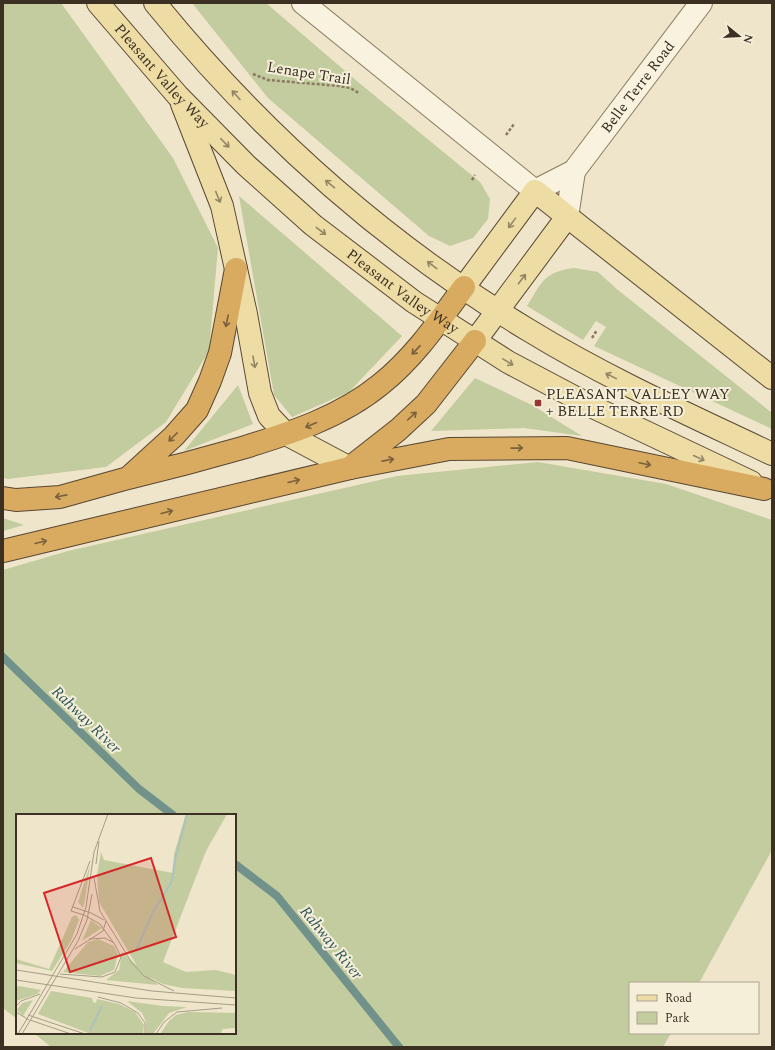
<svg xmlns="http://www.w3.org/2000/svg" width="775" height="1050" viewBox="0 0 775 1050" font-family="Spectral,serif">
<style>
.green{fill:#c3cc9e}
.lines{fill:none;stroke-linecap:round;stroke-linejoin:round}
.stream{stroke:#71918b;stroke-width:8}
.minor-casing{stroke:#8a795f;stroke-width:24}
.major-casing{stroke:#584733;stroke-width:24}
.highway-casing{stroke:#584733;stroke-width:24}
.path{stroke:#8a795f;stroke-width:2.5;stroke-dasharray:3 2;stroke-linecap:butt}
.minor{stroke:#f8f2de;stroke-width:22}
.major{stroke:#eedca5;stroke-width:22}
.highway{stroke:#d8ab60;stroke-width:22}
.oneway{stroke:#948664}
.oneway2{stroke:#7a613b}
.poi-dot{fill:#973731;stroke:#f5efda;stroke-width:1.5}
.labels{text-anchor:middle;stroke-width:4;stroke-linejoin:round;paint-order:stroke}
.street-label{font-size:15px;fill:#3b3022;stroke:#f5efda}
.poi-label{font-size:15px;fill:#3b3022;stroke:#f5efda;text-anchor:start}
.water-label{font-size:16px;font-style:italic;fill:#325a5a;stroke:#f5efda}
.inset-river{fill:none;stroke:#abc2bd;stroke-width:2}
.inset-road{fill:none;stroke:#a69d87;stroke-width:1}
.view{fill:#d62828;fill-opacity:0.15;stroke:#d62828;stroke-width:2}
.inset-edge{fill:none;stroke:#3b3022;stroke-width:2}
</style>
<rect width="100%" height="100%" fill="#eee5ca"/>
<!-- green -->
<path class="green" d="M3,3h58l112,155 45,90 -9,103 -43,71 -60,45 -98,12 -5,-1z
M192,3h74l92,79 122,100 10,17 -2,20 -15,19 -23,8 -21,-10 -161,-138z
M239,196l163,140 -53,56 -57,25 -18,-22z
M574,268l24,4 20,18 154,123v16l-178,-83 12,-19 -10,-6 -13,19 -56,-34c15,-24 17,-34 47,-38z
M475,378l57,27 50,31 -58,-8 -93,3z
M238,385l15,39 -69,27z
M538,462l128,22 106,36v330l-73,133h-69v50h41l-8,14h-612l-17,-14h201v-218h-218v204l-14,-11v-438l65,-19 329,-75z
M3,518l21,7 -21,6z"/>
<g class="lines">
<!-- stream -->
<path class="stream" d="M3,657l136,132 34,26
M235,864l42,32 122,151"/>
<!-- minor casing -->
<g class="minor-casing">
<g id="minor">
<path id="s1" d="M303,3l232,188 39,-20 127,-168"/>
<path d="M567,217l7,-46"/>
</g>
</g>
<!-- major casing -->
<g class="major-casing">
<g id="major">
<path id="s2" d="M98,3l80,93 68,69 67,60 101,77 94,60 87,46 156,74"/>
<path d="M155,3c105,129 232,242 375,328 77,47 160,84 242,123"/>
<path d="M182,104l40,102 24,108 14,79 9,23 17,18 64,34"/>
<path d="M464,287l71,-96 237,187"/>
<path d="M475,341l92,-124"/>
</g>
</g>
<!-- highway casing -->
<g class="highway-casing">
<path id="highway" d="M352,466l46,-36 28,-26 49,-63
M128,478c38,-9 76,-19 114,-30 49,-15 99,-31 139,-64 34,-27 58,-63 83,-97
M3,498l13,2 44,-3 68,-19 46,-42 23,-26 13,-29 10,-28 16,-84
M3,551l347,-83 99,-19 118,-1 197,41"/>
</g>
<!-- path -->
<path class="path" d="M253,74l15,6 71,6 11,2 9,5
M506,135l8,-11
M472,180l3,-5
M592,338l5,-8"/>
<!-- minor -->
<use href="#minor" class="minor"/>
<!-- major -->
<use href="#major" class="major"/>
<!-- highway -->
<use href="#highway" class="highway"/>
</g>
<!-- one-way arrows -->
<defs><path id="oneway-shaft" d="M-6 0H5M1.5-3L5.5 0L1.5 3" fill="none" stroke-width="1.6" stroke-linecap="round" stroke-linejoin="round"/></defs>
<g class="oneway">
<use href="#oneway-shaft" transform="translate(236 95) rotate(-132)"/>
<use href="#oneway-shaft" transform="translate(225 143) rotate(46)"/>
<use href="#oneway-shaft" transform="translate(330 184) rotate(-140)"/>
<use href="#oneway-shaft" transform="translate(218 197) rotate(68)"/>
<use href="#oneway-shaft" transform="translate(512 223) rotate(126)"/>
<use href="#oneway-shaft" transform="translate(321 231) rotate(37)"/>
<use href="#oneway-shaft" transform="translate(432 265) rotate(-143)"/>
<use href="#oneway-shaft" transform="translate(522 279) rotate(-53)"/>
<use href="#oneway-shaft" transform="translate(254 362) rotate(80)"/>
<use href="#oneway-shaft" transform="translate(508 362) rotate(31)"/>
<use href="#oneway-shaft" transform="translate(611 376) rotate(-154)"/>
<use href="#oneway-shaft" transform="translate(699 458) rotate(25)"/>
</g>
<g class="oneway2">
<use href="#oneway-shaft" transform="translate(227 321) rotate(102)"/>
<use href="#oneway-shaft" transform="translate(416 350) rotate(133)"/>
<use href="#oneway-shaft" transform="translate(412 416) rotate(-42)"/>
<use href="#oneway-shaft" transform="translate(311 425) rotate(156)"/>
<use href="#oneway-shaft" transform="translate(173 437) rotate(135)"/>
<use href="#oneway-shaft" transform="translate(517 448) rotate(-1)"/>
<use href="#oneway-shaft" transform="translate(388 460) rotate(-11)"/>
<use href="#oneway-shaft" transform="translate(645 464) rotate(12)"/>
<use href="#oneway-shaft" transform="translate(294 481) rotate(-14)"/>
<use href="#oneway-shaft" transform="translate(61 496) rotate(169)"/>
<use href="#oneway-shaft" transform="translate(167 512) rotate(-14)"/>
<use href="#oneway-shaft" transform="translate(41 542) rotate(-14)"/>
</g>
<!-- markers -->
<rect class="poi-dot" x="534" y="399" width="8" height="8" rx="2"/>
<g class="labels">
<!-- street labels -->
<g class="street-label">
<text transform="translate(309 73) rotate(9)" y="5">Lenape Trail</text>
<text dy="5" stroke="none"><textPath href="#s2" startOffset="97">Pleasant Valley Way</textPath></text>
<text dy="5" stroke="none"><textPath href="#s1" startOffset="448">Belle Terre Road</textPath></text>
<text dy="5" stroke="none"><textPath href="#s2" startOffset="421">Pleasant Valley Way</textPath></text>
</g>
<!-- poi labels -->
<g class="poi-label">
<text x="546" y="399">PLEASANT VALLEY WAY<tspan x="546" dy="17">+ BELLE TERRE RD</tspan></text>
</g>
<!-- water labels -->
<g class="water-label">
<text transform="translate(87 719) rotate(44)" y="6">Rahway River</text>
<text transform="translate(332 942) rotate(51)" y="6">Rahway River</text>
</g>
</g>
<!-- overview -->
<g transform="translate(16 814)">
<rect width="220" height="220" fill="#eee5ca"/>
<path d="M170,0h41l-21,37 -43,111 23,10 30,-2 20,5v16l-54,-3 -19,-4 -14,-7 -12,-11 -38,-64 -2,-27 4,-23 3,8 69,13 1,-19zM74,51l-5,35 -2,1h2l-2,7 -5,-6zM60,101l3,5 -8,21 -19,30 -36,-8v-4l33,10 23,-52zM75,106l11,8 -20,13zM82,125l16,7 4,9 -4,15 -14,6 -37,-4 25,-30zM106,138l36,33 -52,-5 13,-10zM0,173l3,-1 22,4 -4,4 -21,7zM35,177l41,7 1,4 3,1 1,-4 22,5 16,8 9,13 -1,9h-52l-53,-20zM17,186l-10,16 -6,-6 5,-7zM111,187l36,5 24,1 -18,6 -16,21h-7v-12l-4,-9zM172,198l48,1v15l-13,1 -3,5h-60l9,-13 7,-6z" fill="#c3cc9e"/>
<path class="inset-river" d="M120,137l16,-37 20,-33 3,-21 12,-46M74,216l12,-24"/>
<path class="inset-road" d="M80,50l3,-23M78,64l6,33 32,52 12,13 30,15M57,93l15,5M73,98l15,8M68,101l-13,-4 19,-50M68,101l16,9 13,18M59,135l28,-18 3,-10M0,156l136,21 84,7M44,160l42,3 13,-5 6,-15 -7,-14 -9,-5 -16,1M0,166l120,18 100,7M82,183l23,6 17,10 7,10v11M0,192l5,-5 19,-7M0,198l13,8M12,201l57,19M14,206l41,14M2,220l59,-100 9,-27 8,-55 14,-38M6,220l56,-93 9,-21 5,-26M140,220l8,-12 13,-10 45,-4"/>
<path class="view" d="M135,44l25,79 -106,35 -26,-79z"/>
<rect width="220" height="220" class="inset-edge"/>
</g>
<!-- border -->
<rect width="775" height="1050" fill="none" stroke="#3b3022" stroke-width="8"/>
<!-- legend -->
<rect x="629" y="982" width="130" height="52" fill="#f5efda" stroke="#aba390"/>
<rect x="637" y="995" width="20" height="6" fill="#eedca5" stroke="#aba390"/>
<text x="665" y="1002" font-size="12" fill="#3b3022">Road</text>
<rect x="637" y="1012" width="20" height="12" fill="#c3cc9e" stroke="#aba390"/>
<text x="665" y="1022" font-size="12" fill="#3b3022">Park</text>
<!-- north arrow -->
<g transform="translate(739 36) rotate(108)" stroke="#f5efda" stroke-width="3" paint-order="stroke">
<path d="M0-3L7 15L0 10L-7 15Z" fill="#3b3022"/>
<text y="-6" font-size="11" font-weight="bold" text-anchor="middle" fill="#3b3022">N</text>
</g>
</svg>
